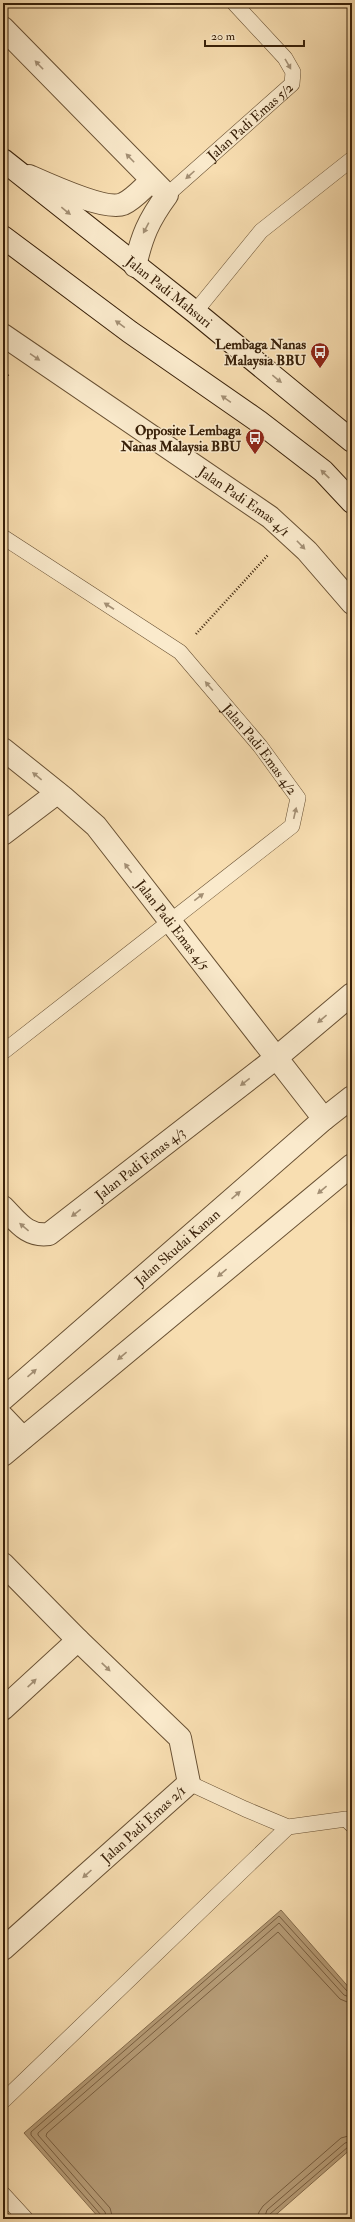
<svg xmlns="http://www.w3.org/2000/svg" width="355" height="2222" viewBox="0 0 355 2222" font-family="'IM FELL Double Pica',serif">
<style>
.water{fill:#b79d78;stroke:#846b4c}
.lines{fill:none;stroke-linecap:round;stroke-linejoin:round}
.shore{stroke:#785e40;stroke-width:1}
.service-casing{stroke:#685033;stroke-width:16}
.minor-casing{stroke:#685033;stroke-width:24}
.tertiary-casing{stroke:#685033;stroke-width:24}
.secondary-casing{stroke:#382009;stroke-width:24}
.path{stroke:#382009;stroke-width:2.5;stroke-dasharray:1 2;stroke-linecap:butt}
.service{stroke:#faeacc;stroke-width:15}
.minor{stroke:#faeacc;stroke-width:22}
.tertiary{stroke:#faeacc;stroke-width:22}
.secondary{stroke:#faeacc;stroke-width:22}
.oneway{fill:#a38f74}
.labels{text-anchor:middle;stroke-width:3;stroke-linejoin:round;paint-order:stroke}
.street-label{font-size:14px;fill:#382009;stroke:#faeacc}
.poi-label{font-size:14px;font-weight:bold;fill:#382009;stroke:#faeacc;text-anchor:end}
</style>
<rect width="100%" height="100%" fill="#f8deb1"/>
<filter id="stains"><feTurbulence type="fractalNoise" baseFrequency=".005" numOctaves="4"/><feColorMatrix values="0 0 0 0 .2 0 0 0 0 .09 0 0 0 0 .02 0 0 0 .5 -.17"/></filter>
<radialGradient id="worn" r=".72"><stop offset=".6" stop-color="#630" stop-opacity="0"/><stop offset="1" stop-color="#630" stop-opacity=".3"/></radialGradient>
<!-- water -->
<path class="water" d="M281,1910l71,81v157l-81,71h-171l-76,-86z"/>
<g class="lines">
<!-- shore -->
<path class="shore" d="M102,2219l-1,-4 -70,-80v-3l248,-216 68,75 5,2
M107,2219l-2,-7 -67,-77v-2l241,-210 65,72 8,3
M113,2219l-3,-11 -64,-72 1,-3 231,-201 62,67 12,5
M257,2219l2,-7 4,-6 78,-68 11,-3
M264,2219l3,-9 78,-67 7,-2
M269,2219l1,-5 78,-67 4,-1"/>
<!-- service casing -->
<g class="service-casing">
<g id="service">
<path id="s1" d="M167,195l125,-111 1,-12 -8,-14 -51,-55"/>
<path d="M195,312l66,-81 91,-72"/>
<path id="s2" d="M3,537l177,115 80,94 38,52 -6,28 -289,226"/>
<path d="M189,1783l56,26 43,18 58,-8 6,6"/>
<path d="M3,2101l285,-274"/>
<path d="M3,2194l23,25"/>
</g>
</g>
<!-- minor casing -->
<g class="minor-casing">
<g id="minor">
<path d="M3,28l164,167c-19,26 -25,41 -32,71"/>
<path d="M29,176c18,8 77,35 94,28 11,-5 20,-16 29,-24"/>
<path id="s3" d="M3,335l267,182 37,34 45,52"/>
<path id="s4" d="M3,749l60,48 33,29 228,293"/>
<path d="M3,834l54,-41"/>
<path id="s5" d="M3,1207c15,15 24,30 46,27l227,-176 76,-64"/>
<path d="M3,1417l20,21"/>
<path d="M3,1564l75,76 102,98 9,45 -186,166"/>
<path d="M3,1709l75,-69"/>
</g>
</g>
<!-- tertiary casing -->
<g class="tertiary-casing">
<g id="tertiary">
<path id="s6" d="M3,1399l321,-280 28,-22"/>
<path d="M3,1455l349,-290"/>
</g>
</g>
<!-- secondary casing -->
<g class="secondary-casing">
<g id="secondary">
<path id="s7" d="M3,160l192,152 157,129"/>
<path d="M3,237l127,95 128,89 65,50 29,31"/>
</g>
</g>
<!-- path -->
<path class="path" d="M3,383l6,-10
M196,634l72,-79"/>
<!-- service -->
<use href="#service" class="service"/>
<!-- minor -->
<use href="#minor" class="minor"/>
<!-- tertiary -->
<use href="#tertiary" class="tertiary"/>
<!-- secondary -->
<use href="#secondary" class="secondary"/>
</g>
<!-- one-way arrows -->
<defs><path id="oneway-solid" d="M-6-.8H1V-3.2L6.5 0L1 3.2V.8H-6Z"/></defs>
<g class="oneway">
<use href="#oneway-solid" transform="translate(288 64) rotate(60)"/>
<use href="#oneway-solid" transform="translate(39 65) rotate(-134)"/>
<use href="#oneway-solid" transform="translate(130 158) rotate(-134)"/>
<use href="#oneway-solid" transform="translate(190 175) rotate(138)"/>
<use href="#oneway-solid" transform="translate(66 211) rotate(39)"/>
<use href="#oneway-solid" transform="translate(146 228) rotate(118)"/>
<use href="#oneway-solid" transform="translate(120 324) rotate(-144)"/>
<use href="#oneway-solid" transform="translate(35 357) rotate(34)"/>
<use href="#oneway-solid" transform="translate(277 379) rotate(39)"/>
<use href="#oneway-solid" transform="translate(226 399) rotate(-145)"/>
<use href="#oneway-solid" transform="translate(325 474) rotate(-136)"/>
<use href="#oneway-solid" transform="translate(301 545) rotate(46)"/>
<use href="#oneway-solid" transform="translate(109 606) rotate(-147)"/>
<use href="#oneway-solid" transform="translate(209 686) rotate(-131)"/>
<use href="#oneway-solid" transform="translate(37 776) rotate(-141)"/>
<use href="#oneway-solid" transform="translate(295 813) rotate(-77)"/>
<use href="#oneway-solid" transform="translate(128 868) rotate(-127)"/>
<use href="#oneway-solid" transform="translate(199 897) rotate(-38)"/>
<use href="#oneway-solid" transform="translate(322 1019) rotate(140)"/>
<use href="#oneway-solid" transform="translate(245 1082) rotate(142)"/>
<use href="#oneway-solid" transform="translate(322 1190) rotate(140)"/>
<use href="#oneway-solid" transform="translate(236 1195) rotate(-41)"/>
<use href="#oneway-solid" transform="translate(76 1213) rotate(142)"/>
<use href="#oneway-solid" transform="translate(24 1227) rotate(-140)"/>
<use href="#oneway-solid" transform="translate(222 1273) rotate(140)"/>
<use href="#oneway-solid" transform="translate(122 1356) rotate(140)"/>
<use href="#oneway-solid" transform="translate(32 1373) rotate(-41)"/>
<use href="#oneway-solid" transform="translate(106 1667) rotate(44)"/>
<use href="#oneway-solid" transform="translate(32 1683) rotate(-43)"/>
<use href="#oneway-solid" transform="translate(87 1874) rotate(138)"/>
</g>
<!-- icons -->
<defs>
<g id="bus-pin" transform="scale(1)"><path d="M0 17L-7.5 6A9.5 9.5 0 1 1 7.5 6Z" fill="#8f2418" stroke="#faeacc"/><path d="M-5-6H5V4H4V6H2V4H-2V6H-4V4H-5ZM-3.5-4V0h7V-4ZM-3.5 1.2v1.5H-2V1.2ZM2 1.2v1.5H3.5V1.2Z" fill="#fff"/></g>
</defs>
<g fill-rule="evenodd">
<use href="#bus-pin" x="320" y="352"/>
<use href="#bus-pin" x="255" y="438"/>
</g>
<g class="labels">
<!-- street labels -->
<g class="street-label">
<text dy="5" stroke="none"><textPath href="#s1" startOffset="111">Jalan Padi Emas 5/2</textPath></text>
<text dy="5" stroke="none"><textPath href="#s7" startOffset="212">Jalan Padi Mahsuri</textPath></text>
<text dy="5" stroke="none"><textPath href="#s3" startOffset="293">Jalan Padi Emas 4/1</textPath></text>
<text dy="5" stroke="none"><textPath href="#s2" startOffset="337">Jalan Padi Emas 4/2</textPath></text>
<text dy="5" stroke="none"><textPath href="#s4" startOffset="246">Jalan Padi Emas 4/5</textPath></text>
<text dy="5" stroke="none"><textPath href="#s5" startOffset="171">Jalan Padi Emas 4/3</textPath></text>
<text dy="5" stroke="none"><textPath href="#s6" startOffset="231">Jalan Skudai Kanan</textPath></text>
<text transform="translate(143 1824) rotate(-42)" y="5">Jalan Padi Emas 2/1</text>
</g>
<!-- poi labels -->
<g class="poi-label">
<text x="306" y="349">Lembaga Nanas<tspan x="306" dy="16">Malaysia BBU</tspan></text>
<text x="241" y="435">Opposite Lembaga<tspan x="241" dy="16">Nanas Malaysia BBU</tspan></text>
</g>
</g>
<!-- margin -->
<rect width="355" height="2222" fill="none" stroke="#f8deb1" stroke-width="16"/>
<rect x="4" y="4" width="347" height="2214" fill="none" stroke="#382009" stroke-width="2"/>
<rect x="8" y="8" width="339" height="2206" fill="none" stroke="#382009"/>
<!-- scale -->
<path d="M205 40v6h99v-6" fill="none" stroke="#382009" stroke-width="2"/>
<text x="211" y="40" font-size="12" fill="#382009" stroke="#faeacc" stroke-width="3" paint-order="stroke">20 m</text>
<rect width="100%" height="100%" filter="url(#stains)"/>
<rect width="100%" height="100%" fill="url(#worn)"/>
</svg>
